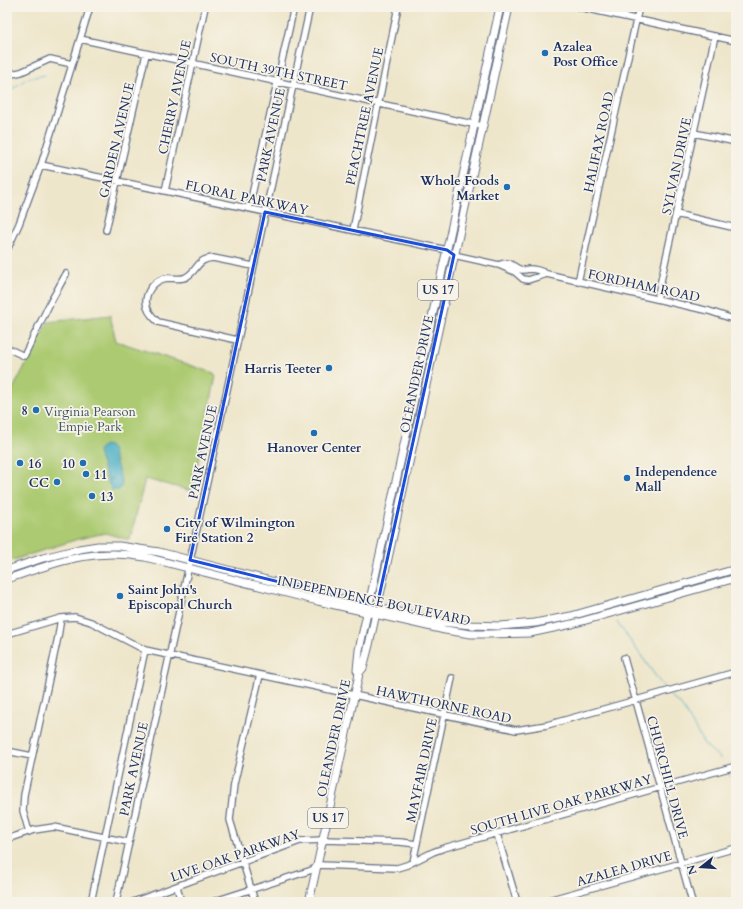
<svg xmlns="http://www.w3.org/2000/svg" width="743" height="909" viewBox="0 0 743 909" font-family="Cardo,serif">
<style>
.green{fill:#acca71;stroke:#647c68}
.water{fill:#43acc2;stroke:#2f6e90}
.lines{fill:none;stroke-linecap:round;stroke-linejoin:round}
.stream{stroke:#43acc2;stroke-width:1}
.minor-casing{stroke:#656f84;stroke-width:8}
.major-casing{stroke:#656f84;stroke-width:9}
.minor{stroke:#fff;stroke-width:5.5}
.major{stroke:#fff;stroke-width:7}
.marked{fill:none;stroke:#1d4ed8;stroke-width:3;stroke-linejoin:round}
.poi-dot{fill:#1f6fb2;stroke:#f7f3e8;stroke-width:1.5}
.labels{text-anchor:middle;stroke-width:3.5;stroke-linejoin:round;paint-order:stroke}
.shield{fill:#f7f3e8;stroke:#5d6a87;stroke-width:1}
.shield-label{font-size:12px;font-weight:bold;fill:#1b2f5e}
.poi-label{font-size:13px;font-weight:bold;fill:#1b2f5e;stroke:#f7f3e8;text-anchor:start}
.street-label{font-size:13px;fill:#1b2f5e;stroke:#f7f3e8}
.park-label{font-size:13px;fill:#3f5663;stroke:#f7f3e8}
</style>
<rect width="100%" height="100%" fill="#f7f3e8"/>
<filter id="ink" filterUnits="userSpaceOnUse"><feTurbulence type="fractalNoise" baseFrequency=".025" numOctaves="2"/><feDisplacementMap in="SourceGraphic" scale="8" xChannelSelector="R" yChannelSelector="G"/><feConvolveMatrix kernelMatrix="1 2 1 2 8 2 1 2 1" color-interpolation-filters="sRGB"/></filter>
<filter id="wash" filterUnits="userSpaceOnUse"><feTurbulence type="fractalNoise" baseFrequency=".012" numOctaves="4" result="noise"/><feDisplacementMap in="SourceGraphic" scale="16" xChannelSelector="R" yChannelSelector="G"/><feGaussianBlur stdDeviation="0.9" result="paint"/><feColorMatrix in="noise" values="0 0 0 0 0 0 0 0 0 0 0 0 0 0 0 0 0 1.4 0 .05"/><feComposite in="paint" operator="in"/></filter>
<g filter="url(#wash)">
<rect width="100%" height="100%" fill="#eee6ca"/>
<!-- green -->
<path class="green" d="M110,315l6,26 98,32 2,3 -24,115 -47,-12 -15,61 -25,-7 -27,6 -71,23v-162l41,-78z"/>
<!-- water -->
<path class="water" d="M105,445l4,1 3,3 10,34 -1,4 -2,3h-7l-5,-9 7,-3 -7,2 -9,-27c1,-5 3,-6 7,-8z"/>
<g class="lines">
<!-- stream -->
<path class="stream" d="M7,93l19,-14 19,-4
M617,622l45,63 3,2
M670,696l10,8 5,7 19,33 17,15
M729,774l1,2"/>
</g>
</g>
<g filter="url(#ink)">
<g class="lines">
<!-- minor casing -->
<g class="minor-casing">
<path id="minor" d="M579,7l157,34
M80,39l402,87
M7,75l14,-3 29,-13 22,5
M694,133l42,9
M41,165l406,85 7,5 45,10 16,7 8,7 5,1 19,-6
M165,191l40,-184
M249,208l45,-201
M676,214l60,14
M106,230l40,-176
M353,230l45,-223
M7,250l12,-26 22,-59 49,-158
M499,265c13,-6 13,3 23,5 1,0 6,0 6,-1 6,0 14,2 19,5l162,37 27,9
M578,282l61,-275
M657,299l58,-263
M237,340l-79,-18c-7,-6 -12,-12 -12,-21 1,-12 10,-22 22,-23 6,0 13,2 18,-1 12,-6 10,-18 27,-19l40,8
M7,348l17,8 25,-51 17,-31
M7,634l54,-16 14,-1 16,5 54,28 371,80 31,-5 189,-53
M624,658l68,244
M7,751l25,5
M29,832l-6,-21 1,-16 34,-158 3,-19
M497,834l20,68
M7,839l27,-9 20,-3 74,15
M413,862l39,-184
M177,887l4,15
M91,902l54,-252
M116,902l194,-895
M133,902l167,-61 23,-1 77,2 17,2
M212,902l100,-32 7,-5 78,3 10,-3 26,-13 11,-4 292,-82
M255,902l-25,-82 4,-36 26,-109
M541,902l195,-54"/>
</g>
<!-- major casing -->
<g class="major-casing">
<path id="major" d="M7,570l36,-12 36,-9 19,-3h21l40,6 161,42 121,28 30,3 29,1 35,-3 36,-7 165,-47
M7,579c48,-16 86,-32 138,-22l173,44 127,29 26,4h18l41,-1 42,-9 164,-46
M359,673l-2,-3 2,-20 141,-643
M309,902l49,-223 1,-6 4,-5 6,-23 140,-638"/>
</g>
<!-- minor -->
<use href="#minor" class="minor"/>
<!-- major -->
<use href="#major" class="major"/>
</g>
</g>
<!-- marked area -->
<path class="marked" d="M265,212l182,38 7,5 -77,351 -187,-46z"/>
<!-- markers -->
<g class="poi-dot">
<circle cx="545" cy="53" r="4"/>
<circle cx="507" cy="187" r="4"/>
<circle cx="329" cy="368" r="4"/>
<circle cx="36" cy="410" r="4"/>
<circle cx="314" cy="433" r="4"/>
<circle cx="20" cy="463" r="4"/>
<circle cx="83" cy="463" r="4"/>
<circle cx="86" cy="474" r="4"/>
<circle cx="627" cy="478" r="4"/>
<circle cx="57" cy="482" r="4"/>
<circle cx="92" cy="496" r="4"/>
<circle cx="167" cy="529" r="4"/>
<circle cx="120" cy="596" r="4"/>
</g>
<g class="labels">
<!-- shield labels -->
<g class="shield">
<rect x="418" y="280" width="40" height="20" rx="3"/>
<rect x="308" y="808" width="40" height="20" rx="3"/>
</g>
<g class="shield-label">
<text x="438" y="294">US 17</text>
<text x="328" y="822">US 17</text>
</g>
<!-- poi labels -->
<g class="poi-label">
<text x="553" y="51">Azalea<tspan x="553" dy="15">Post Office</tspan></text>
<text x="499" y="185" text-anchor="end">Whole Foods<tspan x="499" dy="15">Market</tspan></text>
<text x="321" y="373" text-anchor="end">Harris Teeter</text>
<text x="28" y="415" text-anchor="end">8</text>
<text x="314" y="452" text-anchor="middle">Hanover Center</text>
<text x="28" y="468">16</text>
<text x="75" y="468" text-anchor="end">10</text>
<text x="635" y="476">Independence<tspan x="635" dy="15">Mall</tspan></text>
<text x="94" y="479">11</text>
<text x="49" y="487" text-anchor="end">CC</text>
<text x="100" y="501">13</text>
<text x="175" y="527">City of Wilmington<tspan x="175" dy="15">Fire Station 2</tspan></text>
<text x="128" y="594">Saint John's<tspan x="128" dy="15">Episcopal Church</tspan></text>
</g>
<!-- street labels -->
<g class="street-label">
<text transform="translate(279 71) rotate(12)" y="5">SOUTH 39TH STREET</text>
<text transform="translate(174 97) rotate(-78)" y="5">CHERRY AVENUE</text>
<text transform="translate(364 116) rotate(-78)" y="5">PEACHTREE AVENUE</text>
<text transform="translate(270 135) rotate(-78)" y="5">PARK AVENUE</text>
<text transform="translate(116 140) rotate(-77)" y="5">GARDEN AVENUE</text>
<text transform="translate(598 142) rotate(-78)" y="5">HALIFAX ROAD</text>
<text transform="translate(676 166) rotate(-78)" y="5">SYLVAN DRIVE</text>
<text transform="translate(247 197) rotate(12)" y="5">FLORAL PARKWAY</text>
<text transform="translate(644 285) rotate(12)" y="5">FORDHAM ROAD</text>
<text transform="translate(416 374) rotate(-78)" y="5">OLEANDER DRIVE</text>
<text transform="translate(202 452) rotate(-78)" y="5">PARK AVENUE</text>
<text transform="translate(374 600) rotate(12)" y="5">INDEPENDENCE BOULEVARD</text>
<text transform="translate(444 704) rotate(12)" y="5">HAWTHORNE ROAD</text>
<text transform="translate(333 738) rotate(-78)" y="5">OLEANDER DRIVE</text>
<text transform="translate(133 769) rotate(-78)" y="5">PARK AVENUE</text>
<text transform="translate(421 770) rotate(-78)" y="5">MAYFAIR DRIVE</text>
<text transform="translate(668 777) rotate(75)" y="5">CHURCHILL DRIVE</text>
<text transform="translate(561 804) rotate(-16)" y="5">SOUTH LIVE OAK PARKWAY</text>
<text transform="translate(235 855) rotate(-19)" y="5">LIVE OAK PARKWAY</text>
<text transform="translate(624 868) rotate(-16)" y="5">AZALEA DRIVE</text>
</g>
<!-- park labels -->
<g class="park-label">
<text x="90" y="416">Virginia Pearson<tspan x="90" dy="15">Empie Park</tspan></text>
</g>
</g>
<!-- margin -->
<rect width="743" height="909" fill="none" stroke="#f7f3e8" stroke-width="24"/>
<!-- north arrow -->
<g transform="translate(701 867) rotate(253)" stroke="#f7f3e8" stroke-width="3" paint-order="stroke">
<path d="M0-3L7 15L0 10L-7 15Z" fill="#1b2f5e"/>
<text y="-6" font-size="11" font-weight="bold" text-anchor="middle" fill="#1b2f5e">N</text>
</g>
</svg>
